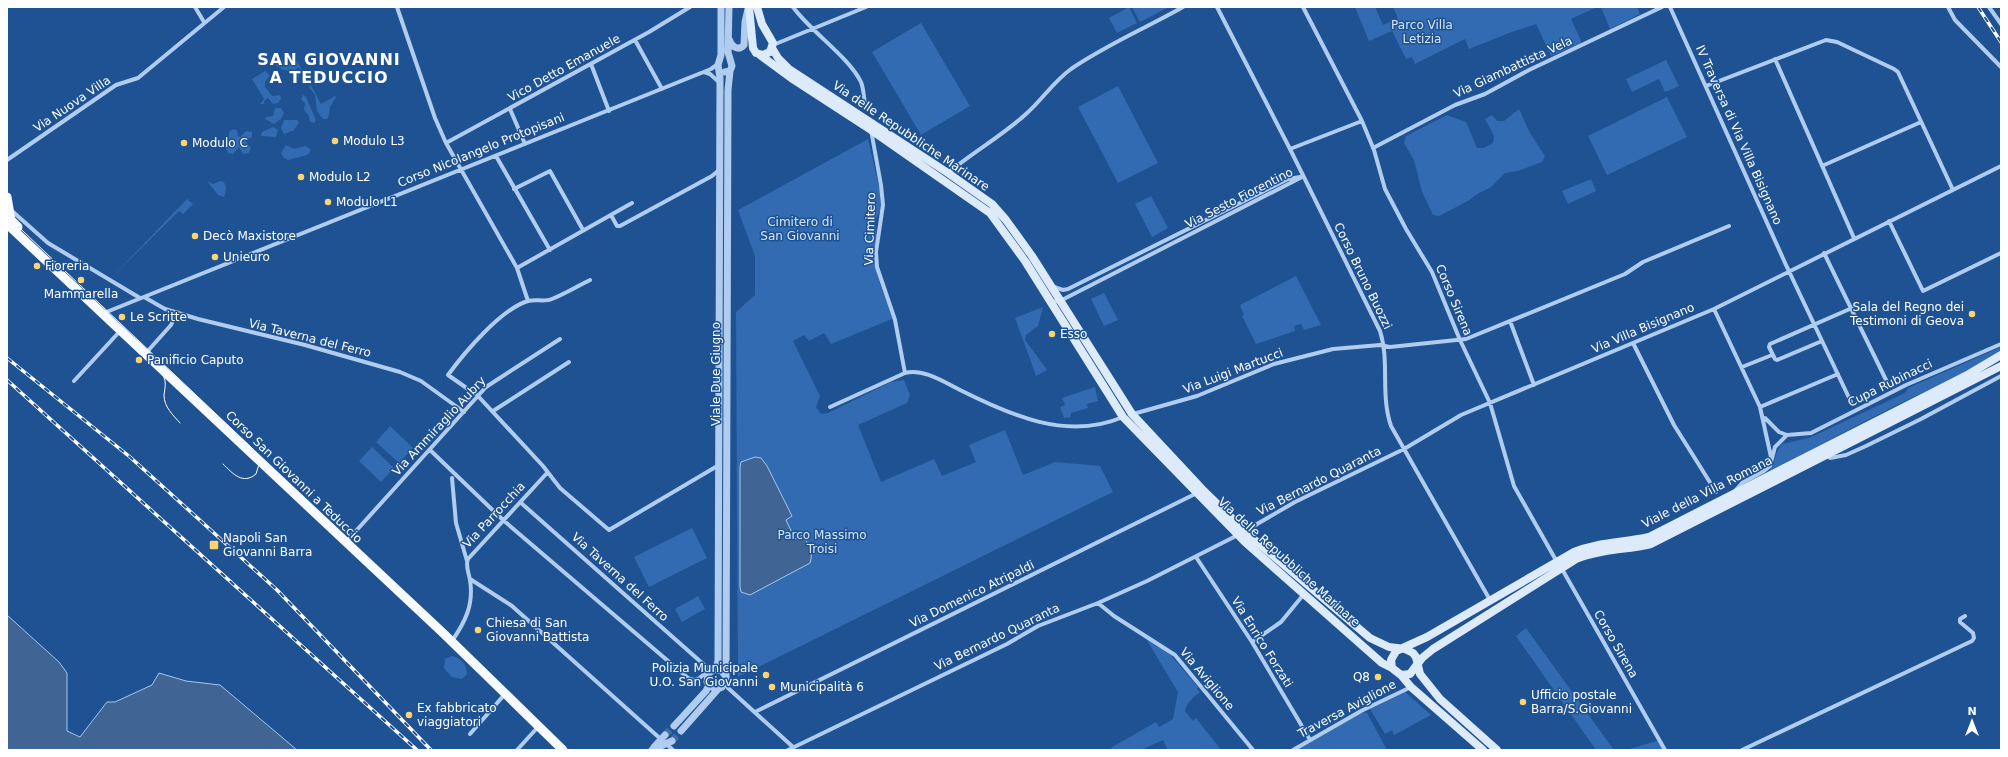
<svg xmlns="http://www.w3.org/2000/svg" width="2008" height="757" viewBox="0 0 2008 757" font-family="'DejaVu Sans',sans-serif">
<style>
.green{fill:#326bb1}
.water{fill:#406594;stroke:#a3c7f0}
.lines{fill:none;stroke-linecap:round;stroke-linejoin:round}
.tertiary-tunnel{stroke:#406ca3;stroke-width:7;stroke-dasharray:7 3.5;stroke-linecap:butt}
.minor{stroke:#b0ccee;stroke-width:4}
.tertiary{stroke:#b0ccee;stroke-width:7}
.secondary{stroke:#ddeafa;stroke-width:8}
.primary{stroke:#f7faff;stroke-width:9}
.tram{stroke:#fff;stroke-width:1}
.rail-casing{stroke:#fff;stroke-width:3.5}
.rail{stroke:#1e5293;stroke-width:2;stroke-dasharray:6;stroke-linecap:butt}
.poi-dot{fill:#fdd46f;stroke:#1e5293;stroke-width:1.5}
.labels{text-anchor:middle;stroke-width:3;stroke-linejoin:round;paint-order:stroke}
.park-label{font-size:12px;fill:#d6e7fa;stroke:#1e5293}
.street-label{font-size:12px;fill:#fff;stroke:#1e5293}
.poi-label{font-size:12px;fill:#fff;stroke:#1e5293;text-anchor:start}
.district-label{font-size:16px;font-weight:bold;letter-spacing:1px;fill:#fff;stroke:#1e5293}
</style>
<rect width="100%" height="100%" fill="#1e5293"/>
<!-- green -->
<path class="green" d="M1129,7l8,16 -20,10 -8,-15z
M1132,7h37l-29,15z
M1355,7h20l8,18 15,-7 -5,-11h204l-26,12 11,24 -31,13 -15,-32 -27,9 -40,16 -4,-10 -50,25 -3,-7 -6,2 -14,-28 -23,10z
M1601,7h36l3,7 -30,15z
M921,23l49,83 -49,29 -49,-83z
M293,54l13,23 -2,3h-2l1,-7 -5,-6 -2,3 3,4v4l-4,2 -3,-9 -9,-1 -8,-5z
M1666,60l13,26 -14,6 -6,-13 -27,13 -6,-13z
M265,71l5,4 -5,7v5l7,9 8,-1 1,4 -3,4 -5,1 -5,-6 -4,3v3h-4l4,-5 -12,-20z
M311,85l10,19 16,-9 -7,12 -1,8 -2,4h-4l-6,-8 -2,-16 -6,-8z
M1118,86l40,77 -40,20 -40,-76z
M303,95l3,2 10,23 -2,3 -4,-1 -1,-6 -5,-6 1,-7 -4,-4z
M1667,97l20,40 -80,38 -19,-39z
M275,108h6l3,5 -3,6 -7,5 -9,-5 1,-2 7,-1z
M1519,109l11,24 15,23 -3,6 -24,9 -13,2 -14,14 -12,6 -11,8 -29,15 -6,-1 -11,-23 -8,-32 -10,-17 2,-7 41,-21 19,7 11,26h7l9,-5 1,-7 -9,-17 7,-4 5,6h7z
M284,120h13l2,2 -5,8 -10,4 -3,-6z
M273,127l5,3 -2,7 -15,-1 1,-4z
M233,129l4,1 1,6 2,1 6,-6 6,1v5l-6,4 5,7 -2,5 -6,1 -4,-7 -6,7 -5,-1 -4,-9 5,-5v-7z
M868,139l12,52 1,19c-9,13 -5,13 -4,26 0,8 -3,17 -2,25 2,21 12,38 17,58l-61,25 -7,-11 -15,8 -5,-6 -11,6 27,55 -4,11 5,7 7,-1 63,-31 13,-2 6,15 -3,8 -49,22 23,57 53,-23 8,17 34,-14 -7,-17 36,-15 18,45 32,-13 45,4 13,26 -375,185 -2,-365 19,-17v-39l-17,-46z
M286,145l8,4 12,-3 4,3v3l-3,3 -19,5 -4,-2 -3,-5z
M1591,179l5,12 -28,13 -6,-13z
M207,181l6,3 7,-3 4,1 2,5 -1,8 -2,2 -5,-2z
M1151,196l17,32 -16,9 -17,-33z
M187,199l6,5 -10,10 -4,-3 -66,65z
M1296,276l25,49 -17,5 -3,-6 -7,2 1,5 -39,13 -14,-28 2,-1 -4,-10z
M1104,293l14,27 -14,6 -13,-27z
M1043,307l-5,19 -12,9 -1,5 22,30 -11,6 -21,-58z
M2001,347v3c-33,23 -72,39 -108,57 -42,21 -83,44 -125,65 8,-8 6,-19 14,-28l27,-6 96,-45 3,-5z
M1095,387l3,14 -11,3 1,4 -17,5v4l-7,1 -4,-11 5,-2 -3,-7z
M390,426l23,22 -14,15 -23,-21z
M372,447l22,21 -13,14 -22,-21z
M692,528l15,30 -58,29 -15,-30z
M698,596l7,13 -23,13 -7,-13z
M1526,628l88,122h-18l-80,-114z
M1145,637l23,15 30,35 -1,2 3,3c-7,6 -13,10 -15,19l8,10 3,-3 25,32h-53l-5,-10 -22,10h-34l49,-28 3,5 14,-8 5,-27z
M452,656c9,2 15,8 15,18l-5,5 -10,-2 -8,-9 1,-9z
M1405,692l26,23 -37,20 -2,-5 -7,4 -15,-25z
M1361,712l6,1 20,37h-92z
M1660,740l4,10h-38z"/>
<!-- water -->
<path class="water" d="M755,457l6,1 6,8 25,50 -6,4 9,19 8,-4c5,10 11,16 7,28l-60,32 -9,-3 -1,-5v-120l1,-5z
M7,615l52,47 8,11v58l13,6 27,-35h8l37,-17 7,-12 27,8 34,4 77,65h-290z"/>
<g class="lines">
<!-- tertiary-tunnel -->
<path class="tertiary-tunnel" d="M665,735l9,-9
M672,741l9,-10"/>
<!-- minor -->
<path class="minor" d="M195,7l9,15
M397,7l38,111 11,25 71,125 11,33
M793,7c18,25 56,50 68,75 3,8 3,16 4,24
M1217,7l73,142 90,182c10,31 0,63 11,95l99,174
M1303,7l59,114 12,29 11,39 21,40 26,43 28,68 30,63 24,83 43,76
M1670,7l116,258 65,137
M1948,7l7,13 46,47
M1989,7l12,17
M635,40l27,49
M773,45l93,-38
M1775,59l79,179
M591,64l18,47
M704,72l6,2 10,9
M1706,86l120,-46 11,2 57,27 4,3 55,118
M510,109l15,35
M871,130l10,55 2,20 -7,47 1,15 18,53 10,53
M446,143l203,-111 41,-25
M1373,148l82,-43 30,-11 44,-24 133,-63
M1290,149l72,-28
M496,156l54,94
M7,160l109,-75 22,-7 86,-71
M1822,166l99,-44
M948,173c25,-21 54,-37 78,-59 16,-14 27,-32 45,-45 35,-24 75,-41 112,-62
M514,189l36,-18 33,59
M12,211l36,32 92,55
M611,215l6,11h3l92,-50 7,-6
M1889,221l34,70 78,-38
M1824,253l64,131
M517,268l115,-65
M590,280c-12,6 -25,14 -38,19 -7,3 -16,0 -24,2 -27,8 -64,52 -80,74l30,21 65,70 17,22 49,42 110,-65
M1054,287l9,3 5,-1 220,-110 12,-2
M144,297l21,12 33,10 107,26 95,27 21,9 43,31
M1051,302l9,-1 242,-124
M1714,309l46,98 11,50
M104,313l607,-244 7,-5
M1510,321l24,64
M1822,341l-45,19 -2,-1 -6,-12 1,-3 82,-36
M1633,343l41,82 42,67
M146,353l25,-28 6,-13
M1742,367l30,-12
M74,381l47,-51
M830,407l75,-34c18,-5 39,9 55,17 50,25 107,51 163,27
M1760,407l78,-33
M493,411l76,-49
M1133,414l64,-18 77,-32 59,-15 47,-4 10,2 76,-8 159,-65 18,-12 86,-36
M1765,418l14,14 8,3
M430,450l73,70 185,158c9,5 14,-2 20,-8
M1826,455l4,3 16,-3 20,-9 55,-27 80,-43
M452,478l4,45 11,38
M1735,491l7,-8 22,-12 6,-5 5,-19 12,-12 24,-2 95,-48 95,-41
M520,502l190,168
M1245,531l50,-29 109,-53 57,-34 253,-106 287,-143
M346,542l140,-155 74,-48
M1196,557l56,85 57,96
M1562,569l103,181
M470,579l42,27 161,144
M1098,603l16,13 61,39 78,95
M452,641c13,-19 22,-36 18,-61 -1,-7 -5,-14 -2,-21l79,-86
M1252,642l29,-20 23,-28
M726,683l2,5 65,59
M755,712l442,-219
M470,734l35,-40
M517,750l21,-23
M788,750l219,-106 31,-18 60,-23 49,-22 91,-46
M1293,750l68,-39 50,-24
M1742,750l230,-109 2,-3 -1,-5 -13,-11v-3l5,-3"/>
<!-- tertiary -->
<path class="tertiary" d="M729,39c2,7 9,13 15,6l1,-23 3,-13
M725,72l5,-1 2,-5 -4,-14 1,-45
M716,669l2,-8 2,-583 -2,-13 3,-10v-48
M726,677l-4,-6 -8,-2 -6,5 -1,8c4,6 9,8 15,5l4,-6 2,-591 2,-19
M674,726l32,-35 3,-6
M681,731l38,-43
M654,747l11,-12
M652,750l20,-9"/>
<!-- secondary -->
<path class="secondary" d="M749,7l4,41 3,5 7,2 7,-3 3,-9 -11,-19 -5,-17
M772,48l6,10 11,11 159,104 44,31 14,16 26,36 100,158 70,75 48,47 120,102 19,9 16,2 8,4 3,4 4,17 20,25 57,51
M760,55l34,25 77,50 119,83 35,48 98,156 122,125 137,121 10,5
M2001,355l-32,19 -320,163c-26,6 -51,5 -75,15l-147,85 -31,14 -5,9 1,8 9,7 9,-1 12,-16 11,-9 143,-90c24,-10 50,-9 75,-15l350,-178
M1401,675l10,12 72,63"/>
<!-- primary -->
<path class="primary" d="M7,197l4,23 7,7
M7,224l436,409 120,117"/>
<!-- tram -->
<path class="tram" d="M7,216l246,233 7,12 -4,13c-13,11 -23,0 -33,-10
M28,242l14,18 120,114c5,7 3,13 2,21 0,12 9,20 16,28"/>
<!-- rail casing -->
<g class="rail-casing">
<path id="rail" d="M1978,7l23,35
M7,358l123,99 147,133 154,160
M7,380l410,370"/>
</g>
<!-- rail -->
<use href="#rail" class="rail"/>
</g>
<!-- markers -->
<g class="poi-dot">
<circle cx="335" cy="141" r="4"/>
<circle cx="184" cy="143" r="4"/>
<circle cx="301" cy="177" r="4"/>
<circle cx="328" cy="202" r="4"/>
<circle cx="195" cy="236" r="4"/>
<circle cx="215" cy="257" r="4"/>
<circle cx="37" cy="266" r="4"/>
<circle cx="81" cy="280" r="4"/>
<circle cx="1972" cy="314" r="4"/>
<circle cx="122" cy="317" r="4"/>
<circle cx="1052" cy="334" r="4"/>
<circle cx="139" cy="360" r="4"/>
<rect x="209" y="540" width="10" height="10" rx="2"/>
<circle cx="478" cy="630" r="4"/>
<circle cx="766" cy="675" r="4"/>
<circle cx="1378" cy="677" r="4"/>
<circle cx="772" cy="687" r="4"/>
<circle cx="1523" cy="702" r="4"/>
<circle cx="409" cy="715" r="4"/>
</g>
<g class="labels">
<!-- park labels -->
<g class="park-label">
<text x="1422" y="29">Parco Villa<tspan x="1422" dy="14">Letizia</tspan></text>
<text x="800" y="226">Cimitero di<tspan x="800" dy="14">San Giovanni</tspan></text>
<text x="822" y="539">Parco Massimo<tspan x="822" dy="14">Troisi</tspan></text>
</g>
<!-- street labels -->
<g class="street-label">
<text transform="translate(1513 67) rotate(-25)" y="4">Via Giambattista Vela</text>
<text transform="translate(564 68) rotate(-29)" y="4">Vico Detto Emanuele</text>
<text transform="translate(72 104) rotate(-34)" y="4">Via Nuova Villa</text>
<text transform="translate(1739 135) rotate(66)" y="4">IV Traversa di Via Villa Bisignano</text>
<text transform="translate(911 136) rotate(34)" y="4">Via delle Repubbliche Marinare</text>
<text transform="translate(481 150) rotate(-22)" y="4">Corso Nicolangelo Protopisani</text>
<text transform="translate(1239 198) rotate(-27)" y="4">Via Sesto Fiorentino</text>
<text transform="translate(870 229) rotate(-88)" y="4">Via Cimitero</text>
<text transform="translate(1363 276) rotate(64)" y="4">Corso Bruno Buozzi</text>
<text transform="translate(1454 300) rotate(67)" y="4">Corso Sirena</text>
<text transform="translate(1643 328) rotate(-23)" y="4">Via Villa Bisignano</text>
<text transform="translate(310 338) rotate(14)" y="4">Via Taverna del Ferro</text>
<text transform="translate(1233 371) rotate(-21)" y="4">Via Luigi Martucci</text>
<text transform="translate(716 374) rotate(-90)" y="4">Viale Due Giugno</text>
<text transform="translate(1890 383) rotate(-26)" y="4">Cupa Rubinacci</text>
<text transform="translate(439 426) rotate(-47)" y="4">Via Ammiraglio Aubry</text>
<text transform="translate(294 477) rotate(44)" y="4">Corso San Giovanni a Teduccio</text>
<text transform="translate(1319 481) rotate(-27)" y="4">Via Bernardo Quaranta</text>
<text transform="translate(1707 492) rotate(-27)" y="4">Viale della Villa Romana</text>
<text transform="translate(494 515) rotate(-47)" y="4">Via Parrocchia</text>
<text transform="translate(1289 562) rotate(42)" y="4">Via delle Repubbliche Marinare</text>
<text transform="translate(620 577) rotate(42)" y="4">Via Taverna del Ferro</text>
<text transform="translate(972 594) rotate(-26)" y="4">Via Domenico Atripaldi</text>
<text transform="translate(997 637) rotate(-26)" y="4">Via Bernardo Quaranta</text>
<text transform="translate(1262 642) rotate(58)" y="4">Via Enrico Forzati</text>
<text transform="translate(1616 644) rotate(60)" y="4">Corso Sirena</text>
<text transform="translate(1207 679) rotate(50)" y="4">Via Aviglione</text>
<text transform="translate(1347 709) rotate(-28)" y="4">Traversa Aviglione</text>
</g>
<!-- poi labels -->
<g class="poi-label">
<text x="343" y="145">Modulo L3</text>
<text x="192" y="147">Modulo C</text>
<text x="309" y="181">Modulo L2</text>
<text x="336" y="206">Modulo L1</text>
<text x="203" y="240">Decò Maxistore</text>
<text x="223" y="261">Unieuro</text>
<text x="45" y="270">Fioreria</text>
<text x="81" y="298" text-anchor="middle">Mammarella</text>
<text x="1964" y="311" text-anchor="end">Sala del Regno dei<tspan x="1964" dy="14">Testimoni di Geova</tspan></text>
<text x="130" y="321">Le Scritte</text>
<text x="1060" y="338">Esso</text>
<text x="147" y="364">Panificio Caputo</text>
<text x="223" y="542">Napoli San<tspan x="223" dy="14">Giovanni Barra</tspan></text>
<text x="486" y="627">Chiesa di San<tspan x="486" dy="14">Giovanni Battista</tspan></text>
<text x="758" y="672" text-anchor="end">Polizia Municipale<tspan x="758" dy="14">U.O. San Giovanni</tspan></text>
<text x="1370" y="681" text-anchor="end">Q8</text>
<text x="780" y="691">Municipalità 6</text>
<text x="1531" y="699">Ufficio postale<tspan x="1531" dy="14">Barra/S.Giovanni</tspan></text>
<text x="417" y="712">Ex fabbricato<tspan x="417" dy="14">viaggiatori</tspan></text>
</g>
<!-- district labels -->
<g class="district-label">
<text x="329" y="65">SAN GIOVANNI<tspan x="329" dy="18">A TEDUCCIO</tspan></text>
</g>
</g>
<!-- border -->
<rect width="2008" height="757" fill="none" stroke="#ffffff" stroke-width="16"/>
<!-- north arrow -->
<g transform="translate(1972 721)" stroke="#1e5293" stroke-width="3" paint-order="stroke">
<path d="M0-3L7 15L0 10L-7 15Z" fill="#ffffff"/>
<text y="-6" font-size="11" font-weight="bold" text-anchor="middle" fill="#ffffff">N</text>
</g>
</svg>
